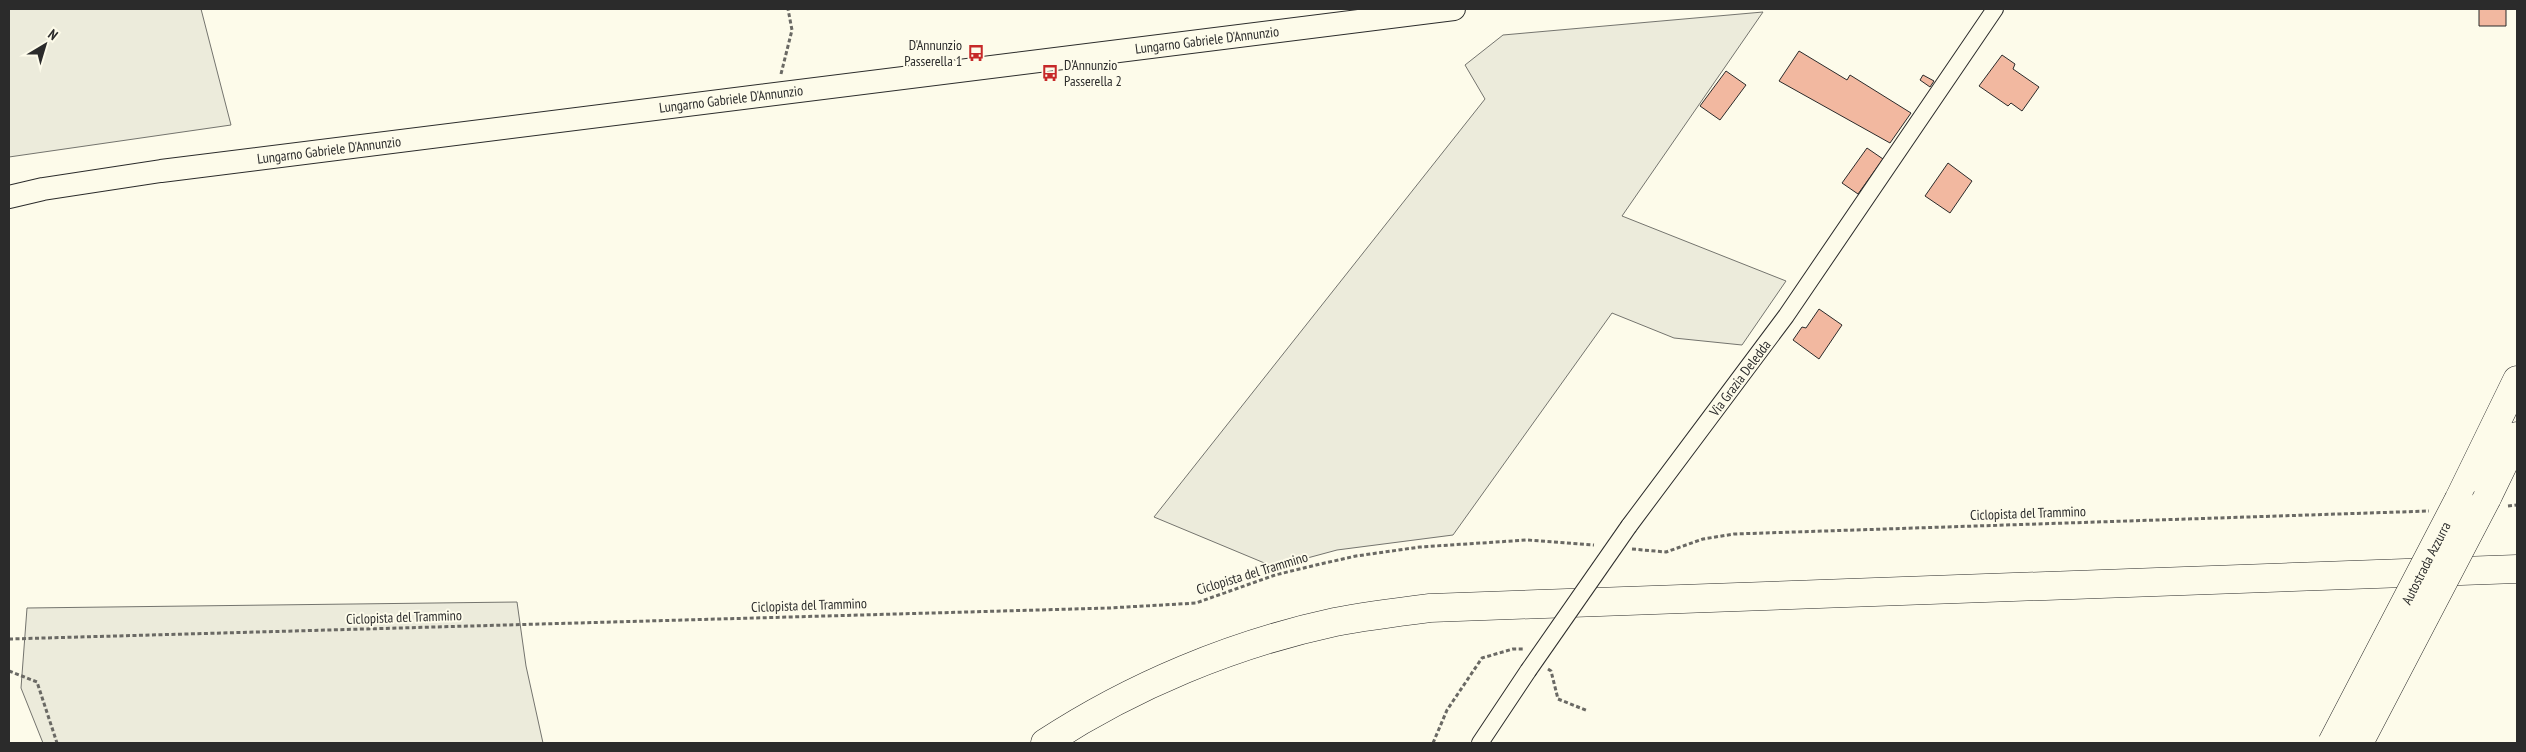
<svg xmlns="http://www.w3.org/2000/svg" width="2526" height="752" viewBox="0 0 2526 752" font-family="'PT Sans Narrow',sans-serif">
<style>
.green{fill:#ecebdb;stroke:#74746e}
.building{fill:#f2b8a0;stroke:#2b2b2b}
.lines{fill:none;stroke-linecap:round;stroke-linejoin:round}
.street-casing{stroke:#2b2b2b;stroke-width:18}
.secondary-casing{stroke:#2b2b2b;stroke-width:24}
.highway-casing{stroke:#2b2b2b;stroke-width:29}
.path{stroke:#6a6964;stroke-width:3;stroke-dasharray:4 2.5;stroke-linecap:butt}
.street{stroke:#fdfbea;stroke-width:16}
.secondary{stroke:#fdfbea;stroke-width:22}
.highway{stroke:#fdfbea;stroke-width:28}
.street-bridge-casing{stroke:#2b2b2b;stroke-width:18;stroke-linecap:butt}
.highway-bridge-casing{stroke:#2b2b2b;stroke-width:29;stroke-linecap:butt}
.street-bridge{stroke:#fdfbea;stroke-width:16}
.highway-bridge{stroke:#fdfbea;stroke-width:28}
.labels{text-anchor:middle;stroke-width:4;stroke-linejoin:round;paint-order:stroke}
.street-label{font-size:14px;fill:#2b2b2b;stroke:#fdfbea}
.poi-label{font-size:14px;fill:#2b2b2b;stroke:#fdfbea;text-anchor:end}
</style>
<rect width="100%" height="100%" fill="#fdfbea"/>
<!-- green -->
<path class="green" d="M9,9h192l30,116 -222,32z
M1763,12l-141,204 164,65 -44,64 -68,-7 -62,-25 -159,222 -116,15 -63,17 -120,-50 331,-418 -20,-34 38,-30z
M517,602l9,64 17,77h-500l-22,-55 6,-80z"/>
<!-- building -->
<path class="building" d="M2479,9h27v17h-27z
M1799,51l48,29 3,-5 61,38 -21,30 -111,-62z
M2002,55l13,9 -2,5 26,18 -17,24 -11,-8 -3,3 -29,-20z
M1726,71l20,14 -26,35 -20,-14z
M1923,75l11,6 -4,6 -10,-7z
M1867,148l16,11 -25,35 -16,-11z
M1948,163l24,18 -22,32 -25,-17z
M1819,309l23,16 -23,34 -26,-19 9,-13 4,1z"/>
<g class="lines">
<!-- street casing -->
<g class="street-casing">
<path id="street" d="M1629,526l157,-210 209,-307
M1480,743l48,-72"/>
</g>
<!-- secondary casing -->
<g class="secondary-casing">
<path id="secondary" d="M9,197l34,-8 118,-18 1293,-162"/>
</g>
<!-- highway casing -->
<g class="highway-casing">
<path id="highway" d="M2487,498l30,-62
M2459,499l58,-119
M1045,743c87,-57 188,-99 290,-121 31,-6 63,-10 95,-14l1087,-39"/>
</g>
<!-- path -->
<path class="path" d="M781,74l11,-44 -4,-21
M2508,506l9,-1
M1632,549l34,3 37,-13 31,-5 695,-23
M9,639l1100,-31 87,-5 79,-28 41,-10 40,-9 64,-9 107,-7 67,5
M1548,669l3,2 7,28 30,12
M9,671l28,11 20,61
M1433,743l14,-33 35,-52 31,-9h11"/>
<!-- street -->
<use href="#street" class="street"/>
<!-- secondary -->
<use href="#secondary" class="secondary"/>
<!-- highway -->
<use href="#highway" class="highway"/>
<!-- street-bridge casing -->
<g class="street-bridge-casing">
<path id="street-bridge" d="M1528,671l101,-145"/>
</g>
<!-- highway-bridge casing -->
<g class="highway-bridge-casing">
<path id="highway-bridge" d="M2332,743l127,-244
M2359,743l128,-245"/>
</g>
<!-- street-bridge -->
<use href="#street-bridge" class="street-bridge"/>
<!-- highway-bridge -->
<use href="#highway-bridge" class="highway-bridge"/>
</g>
<!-- icons -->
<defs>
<g id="bus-bare" transform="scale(1.35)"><path d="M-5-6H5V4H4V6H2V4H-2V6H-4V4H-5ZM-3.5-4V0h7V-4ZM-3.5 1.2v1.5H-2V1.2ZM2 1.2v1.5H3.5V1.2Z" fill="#c62828" stroke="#fdfbea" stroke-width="2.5" paint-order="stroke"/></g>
</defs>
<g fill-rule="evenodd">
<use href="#bus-bare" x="976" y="53"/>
<use href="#bus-bare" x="1050" y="73"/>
</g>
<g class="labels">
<!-- street labels -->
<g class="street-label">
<text transform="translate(1207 40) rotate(-7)" y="5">Lungarno Gabriele D'Annunzio</text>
<text transform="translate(731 99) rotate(-7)" y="5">Lungarno Gabriele D'Annunzio</text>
<text transform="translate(329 150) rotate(-7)" y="5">Lungarno Gabriele D'Annunzio</text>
<text transform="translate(1740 378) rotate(-53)" y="5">Via Grazia Deledda</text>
<text transform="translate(2028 513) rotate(-2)" y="5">Ciclopista del Trammino</text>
<text transform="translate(2426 563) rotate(-63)" y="5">Autostrada Azzurra</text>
<text transform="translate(1252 573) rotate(-17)" y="5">Ciclopista del Trammino</text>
<text transform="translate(809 605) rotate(-2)" y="5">Ciclopista del Trammino</text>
<text transform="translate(404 617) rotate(-2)" y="5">Ciclopista del Trammino</text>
</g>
<!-- poi labels -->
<g class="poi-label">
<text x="962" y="50">D'Annunzio<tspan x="962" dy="16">Passerella 1</tspan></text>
<text x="1064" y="70" text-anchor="start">D'Annunzio<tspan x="1064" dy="16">Passerella 2</tspan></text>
</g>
</g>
<!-- border -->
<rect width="2526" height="752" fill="none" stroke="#2b2b2b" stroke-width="20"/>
<!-- north arrow -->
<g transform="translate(45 45) rotate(38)" stroke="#fdfbea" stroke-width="4" paint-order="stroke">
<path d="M0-4L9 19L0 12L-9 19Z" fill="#2b2b2b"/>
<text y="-8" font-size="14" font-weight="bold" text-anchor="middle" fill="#2b2b2b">N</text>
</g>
</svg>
